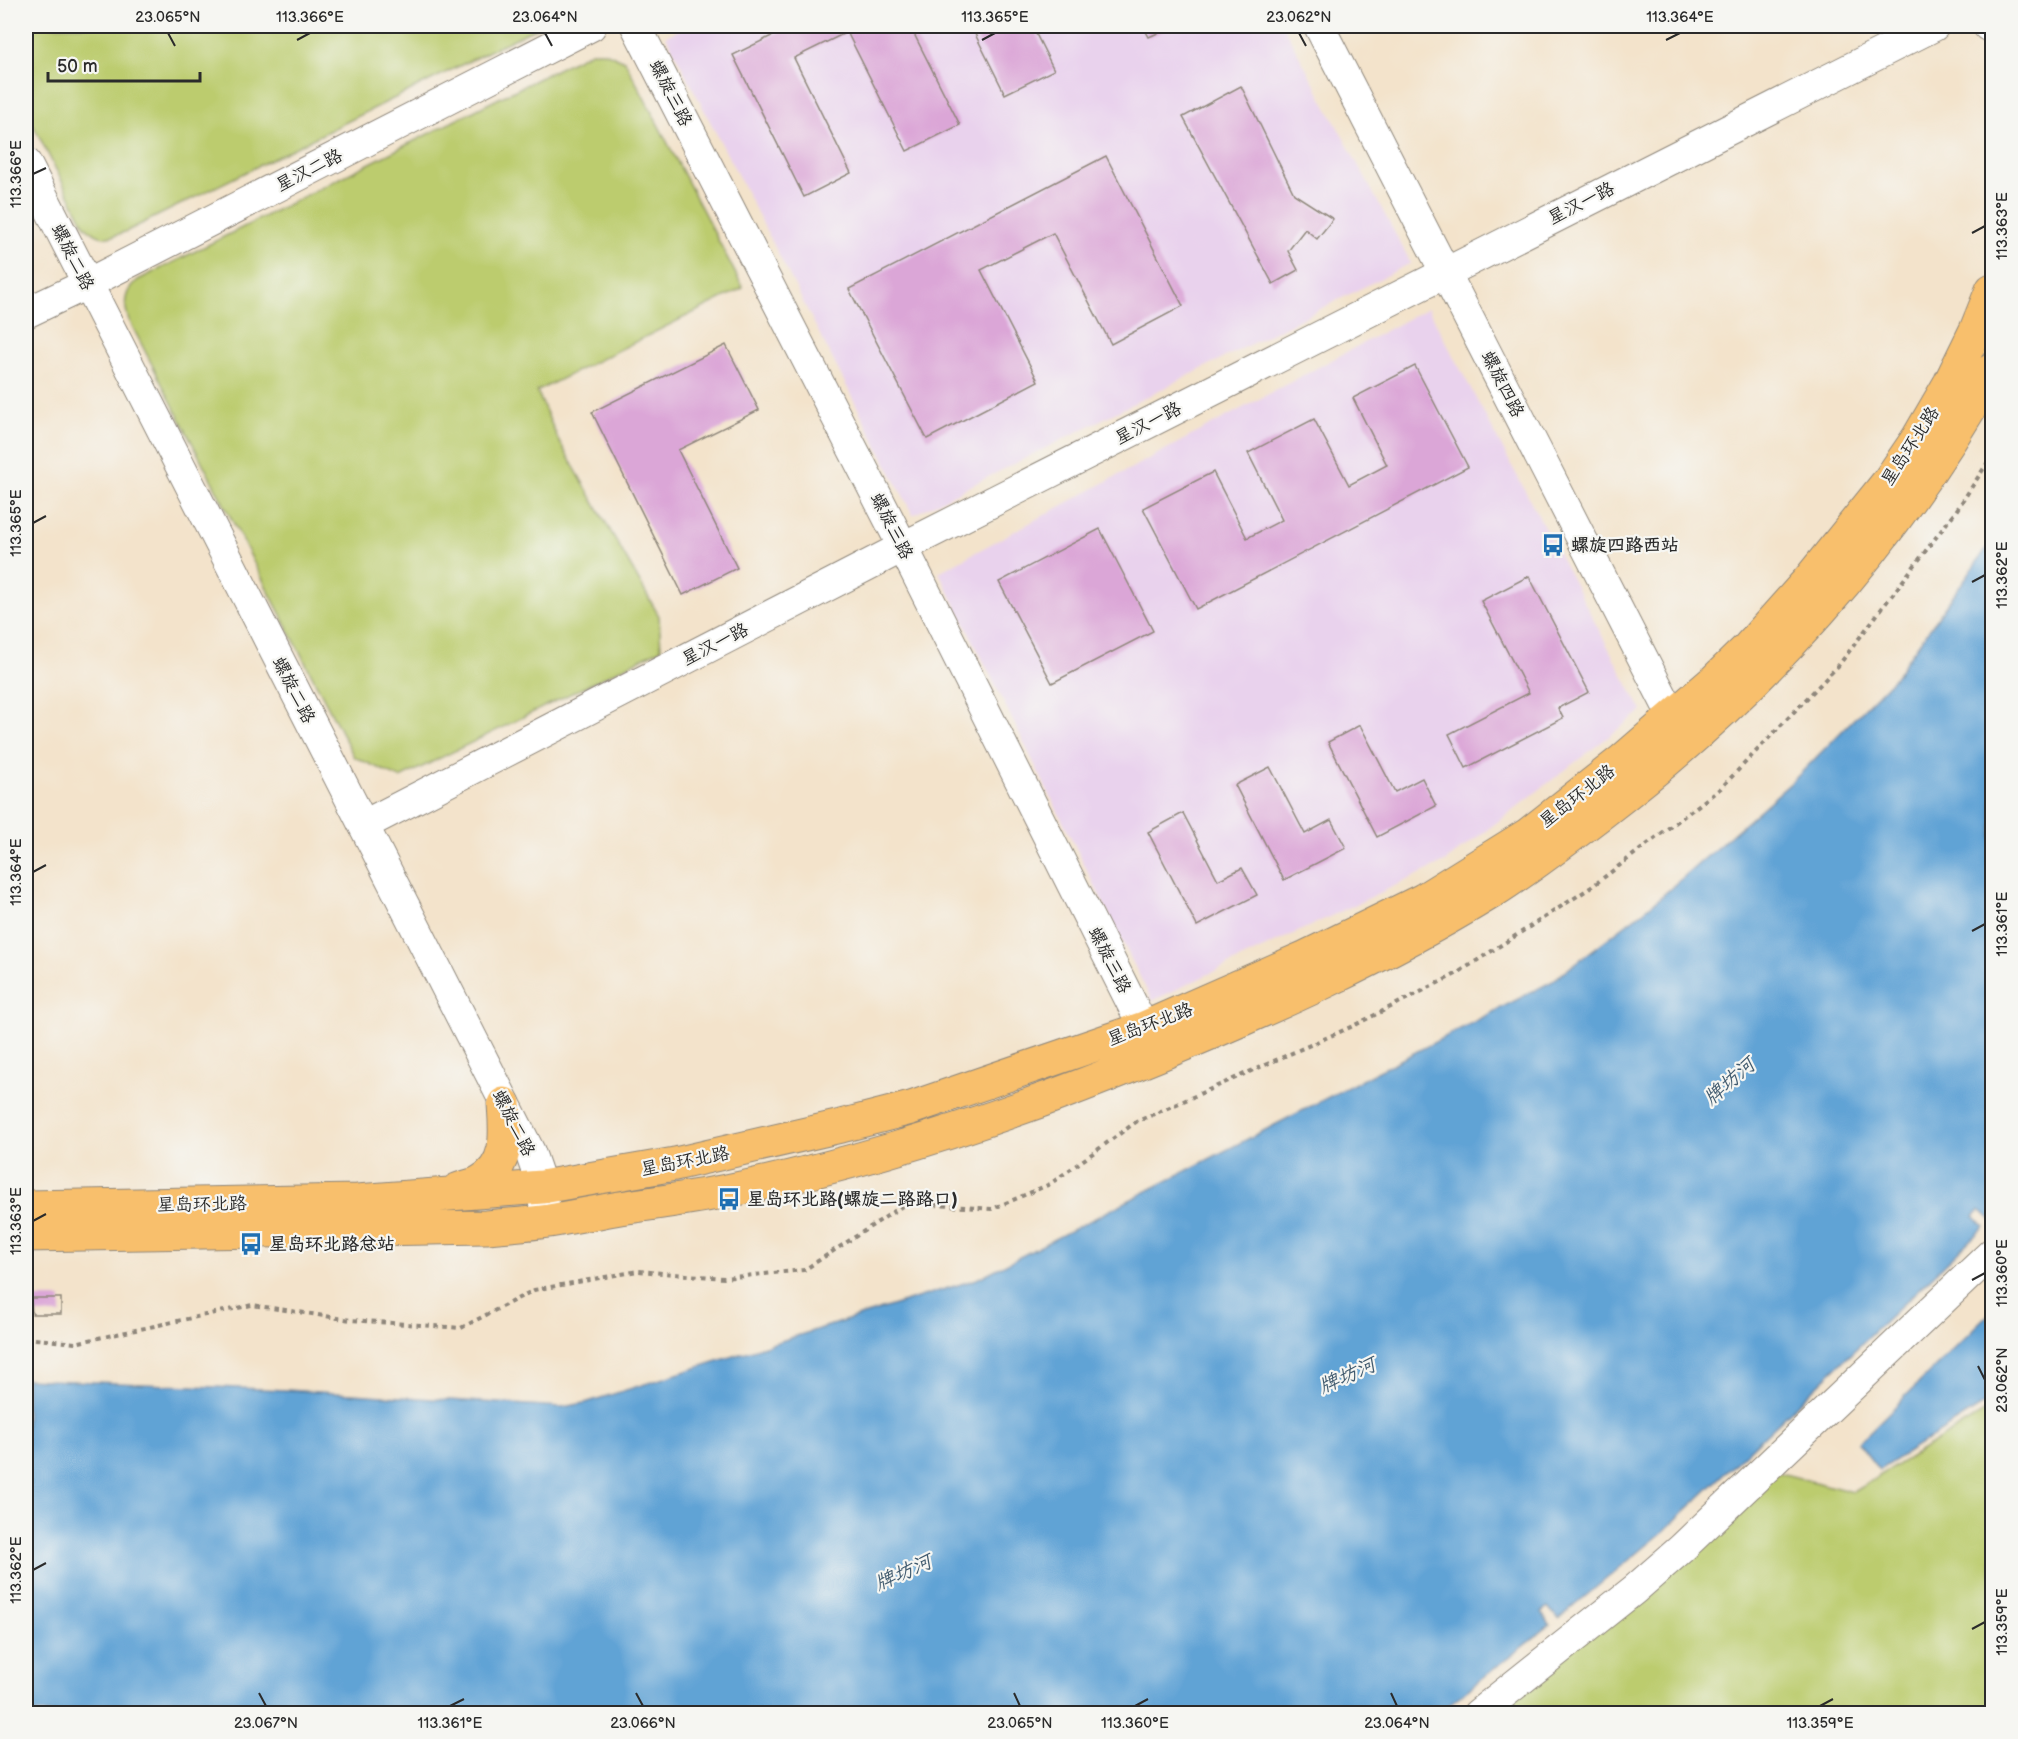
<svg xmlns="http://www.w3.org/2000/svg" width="2018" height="1739" viewBox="0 0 2018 1739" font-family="'Balsamiq Sans','LXGW WenKai TC',sans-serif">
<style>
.built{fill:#e9d2ed}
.green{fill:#bccc6e;stroke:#747c4c;stroke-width:1.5}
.water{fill:#61a3d5;stroke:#466780;stroke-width:1.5}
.building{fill:#dba6d7}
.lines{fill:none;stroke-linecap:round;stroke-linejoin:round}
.minor-casing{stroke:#8f877b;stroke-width:32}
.major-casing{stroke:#8f877b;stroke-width:35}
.path{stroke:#8f877b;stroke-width:4;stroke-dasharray:4.5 4.5;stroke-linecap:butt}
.minor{stroke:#fff;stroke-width:30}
.major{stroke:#f8bf6c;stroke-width:33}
.ticks{fill:none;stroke:#2b2b2b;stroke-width:2}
.labels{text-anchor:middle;stroke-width:4.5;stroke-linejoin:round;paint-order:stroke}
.street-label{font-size:18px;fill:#2b2b2b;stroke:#f6f6f2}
.poi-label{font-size:18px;font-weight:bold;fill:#2b2b2b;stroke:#f6f6f2;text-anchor:start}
.water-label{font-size:20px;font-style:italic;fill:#415b6f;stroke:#f6f6f2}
.neatline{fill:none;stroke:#2b2b2b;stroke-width:2}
.ticks-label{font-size:15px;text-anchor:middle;fill:#2b2b2b}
</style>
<rect width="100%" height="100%" fill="#f6f6f2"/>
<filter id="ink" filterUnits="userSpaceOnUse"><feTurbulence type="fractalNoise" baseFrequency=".0167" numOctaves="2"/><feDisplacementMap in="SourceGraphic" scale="12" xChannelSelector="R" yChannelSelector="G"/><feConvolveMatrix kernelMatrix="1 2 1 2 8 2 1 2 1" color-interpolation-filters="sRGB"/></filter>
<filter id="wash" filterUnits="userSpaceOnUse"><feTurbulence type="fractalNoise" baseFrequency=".008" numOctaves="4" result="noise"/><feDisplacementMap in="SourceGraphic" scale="24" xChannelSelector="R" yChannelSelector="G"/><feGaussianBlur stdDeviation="1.35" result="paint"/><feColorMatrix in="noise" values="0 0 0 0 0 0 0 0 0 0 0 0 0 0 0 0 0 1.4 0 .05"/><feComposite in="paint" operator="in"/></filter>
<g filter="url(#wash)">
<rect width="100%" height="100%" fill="#f3e3cb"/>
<!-- built -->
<path class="built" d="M686,26h597l128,237 -498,252 -247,-479z
M1428,308l214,403 -197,151 -293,139 -213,-429z"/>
<!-- green -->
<path class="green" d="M26,26h514l-413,205c-19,8 -26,10 -42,-5l-59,-115z
M591,52h14l20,9 118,227 -206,103 21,48 101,177 2,33 -261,129 -46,-21 -225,-437c-6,-16 -5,-29 9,-40z
M1992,1407v306l-502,1 283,-243 80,21z"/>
<!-- water -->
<path class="water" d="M1992,541v678l-1,1 -11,-10 -6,6 10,11 -320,304 -106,88 -10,-12 -7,5 9,13 -112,88h-1412v-334l260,11 276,17 23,-4 392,-124 574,-297 103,-79 139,-122 102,-104z
M1992,1311v88l-113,71 -21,-27z"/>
<g id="blocks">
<!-- building -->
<path class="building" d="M792,26h118l50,99 -53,26 -60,-119 -53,26 57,115 -47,24 -71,-142z
M971,26h61l22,44 -49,24z
M1143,26h30l-24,11z
M1241,86l53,108 39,25 -16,20 -12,-10 -17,22 10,19 -25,14 -90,-167z
M1106,156l77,150 -72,38 -58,-111 -72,37 57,111 -111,58 -78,-150z
M726,345l33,65 -81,40 59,118 -54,27 -91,-183z
M1415,366l53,101 -272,142 -53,-101 70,-36 34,66 35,-18 -34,-67 66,-34 35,66 38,-20 -34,-67z
M1100,529l53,102 -101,52 -53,-101z
M1529,576l60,116 -31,16 5,10 -97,50 -17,-34 80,-41 -48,-92z
M1360,725l35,67 27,-14 14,28 -59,31 -49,-95z
M1270,767l35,67 26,-14 15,28 -62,32 -49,-95z
M1183,813l35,67 24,-12 15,27 -60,31 -49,-94z
M31,1298h30v16h-29z"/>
</g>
</g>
<g filter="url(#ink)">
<use href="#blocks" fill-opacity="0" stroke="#8f877b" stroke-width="1.5"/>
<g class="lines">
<!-- minor casing -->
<g class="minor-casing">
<path id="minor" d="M636,26l267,521 241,481
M1319,26l354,691 15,19
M1988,26l4,2
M26,163l504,989 12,35 4,35
M26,313l61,-29 504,-258
M364,825l539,-278 1031,-521
M1478,1714l156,-124 47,-41 311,-296"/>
</g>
<!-- major casing -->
<g class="major-casing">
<path id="major" d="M457,1190c7,-3 16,-4 23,-8 30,-16 26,-50 24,-78
M26,1207l331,-6 185,-14 133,-23 166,-38 70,-18 233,-80 162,-71 117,-57 106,-66 94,-74 90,-78 36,-35 60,-67 79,-98 30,-44 32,-55 26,-53 16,-40
M26,1235l460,-8c21,-2 42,-3 63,-6 24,-4 48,-9 71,-13 36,-5 72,-10 107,-17 148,-30 291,-78 431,-136 114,-47 226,-97 332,-162 39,-24 74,-52 110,-79 159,-121 295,-270 392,-444"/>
</g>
<!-- path -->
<path class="path" d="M26,1338l49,5 177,-38 99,15 110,8 73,-38 104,-19 86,7 80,-8 103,-67 85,6 58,-25 86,-62 217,-96 103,-52 134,-86 131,-100 117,-122 118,-155 36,-55"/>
<!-- minor -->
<use href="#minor" class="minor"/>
<!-- major -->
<use href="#major" class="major"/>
</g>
</g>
<!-- ticks -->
<path class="ticks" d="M168,33l7,13M545,33l7,13M1299,33l7,13M297,40l13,-7M982,40l13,-7M1666,40l14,-7M33,174l13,-6M1972,233l13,-7M33,523l13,-7M1972,582l13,-7M33,872l13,-7M1972,931l13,-7M33,1221l13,-7M1972,1280l13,-7M1978,1366l7,14M33,1570l13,-7M1972,1629l13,-7M259,1693l7,13M636,1693l7,13M1014,1693l6,13M1391,1693l6,13M450,1706l14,-7M1135,1706l13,-7M1820,1706l13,-7"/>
<!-- icons -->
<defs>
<g id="bus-bare" transform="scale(1.8)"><path d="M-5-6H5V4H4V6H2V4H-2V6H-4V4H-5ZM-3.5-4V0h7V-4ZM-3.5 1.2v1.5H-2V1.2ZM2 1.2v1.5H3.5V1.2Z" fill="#1f6fb2" stroke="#f6f6f2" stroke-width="2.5" paint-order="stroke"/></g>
</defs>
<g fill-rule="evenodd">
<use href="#bus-bare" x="1553" y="545"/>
<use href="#bus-bare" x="729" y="1199"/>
<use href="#bus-bare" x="251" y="1244"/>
</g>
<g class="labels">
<!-- street labels -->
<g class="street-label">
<text transform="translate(671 93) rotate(63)" y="6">螺旋三路</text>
<text transform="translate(309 170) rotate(-27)" y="6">星汉二路</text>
<text transform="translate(1581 203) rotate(-27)" y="6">星汉一路</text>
<text transform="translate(73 257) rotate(63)" y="6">螺旋二路</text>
<text transform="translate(1503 384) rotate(63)" y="6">螺旋四路</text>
<text transform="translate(1148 423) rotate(-27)" y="6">星汉一路</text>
<text transform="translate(1910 446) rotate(-57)" y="6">星岛环北路</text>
<text transform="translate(892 526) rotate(63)" y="6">螺旋三路</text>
<text transform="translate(715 644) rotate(-27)" y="6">星汉一路</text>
<text transform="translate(294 690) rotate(63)" y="6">螺旋二路</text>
<text transform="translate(1577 796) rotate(-38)" y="6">星岛环北路</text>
<text transform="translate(1110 960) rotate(63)" y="6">螺旋三路</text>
<text transform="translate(1150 1024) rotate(-21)" y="6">星岛环北路</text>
<text transform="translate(514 1123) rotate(63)" y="6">螺旋二路</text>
<text transform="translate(685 1161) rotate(-11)" y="6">星岛环北路</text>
<text transform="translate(202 1204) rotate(-1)" y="6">星岛环北路</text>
</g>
<!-- poi labels -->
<g class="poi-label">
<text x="1571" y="551">螺旋四路西站</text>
<text x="747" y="1205">星岛环北路(螺旋二路路口)</text>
<text x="269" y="1250">星岛环北路总站</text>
</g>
<!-- water labels -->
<g class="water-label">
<text transform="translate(1729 1081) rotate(-41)" y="7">牌坊河</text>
<text transform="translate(1347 1375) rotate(-24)" y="7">牌坊河</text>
<text transform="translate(903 1572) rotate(-24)" y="7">牌坊河</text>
</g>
</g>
<!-- margin -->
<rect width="2018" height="1739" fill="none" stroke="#f6f6f2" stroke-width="66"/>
<!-- scale -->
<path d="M48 72v9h152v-9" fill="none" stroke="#2b2b2b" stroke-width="3"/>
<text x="57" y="72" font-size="18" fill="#2b2b2b" stroke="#f6f6f2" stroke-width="4.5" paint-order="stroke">50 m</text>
<rect x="33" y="33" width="1952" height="1673" class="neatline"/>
<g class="ticks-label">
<text x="168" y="22">23.065°N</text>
<text x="310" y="22">113.366°E</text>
<text x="545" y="22">23.064°N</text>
<text x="995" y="22">113.365°E</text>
<text x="1299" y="22">23.062°N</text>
<text x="1680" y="22">113.364°E</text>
<text transform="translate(16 174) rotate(-90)" y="5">113.366°E</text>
<text transform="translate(2002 226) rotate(-90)" y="5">113.363°E</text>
<text transform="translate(16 523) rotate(-90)" y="5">113.365°E</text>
<text transform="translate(2002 575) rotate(-90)" y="5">113.362°E</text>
<text transform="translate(16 872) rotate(-90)" y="5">113.364°E</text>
<text transform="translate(2002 924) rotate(-90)" y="5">113.361°E</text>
<text transform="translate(16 1221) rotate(-90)" y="5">113.363°E</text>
<text transform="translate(2002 1273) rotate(-90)" y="5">113.360°E</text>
<text transform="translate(2002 1380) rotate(-90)" y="5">23.062°N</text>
<text transform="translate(16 1570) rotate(-90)" y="5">113.362°E</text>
<text transform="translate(2002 1622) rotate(-90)" y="5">113.359°E</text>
<text x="266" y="1728">23.067°N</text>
<text x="450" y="1728">113.361°E</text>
<text x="643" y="1728">23.066°N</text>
<text x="1020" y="1728">23.065°N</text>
<text x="1135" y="1728">113.360°E</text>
<text x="1397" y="1728">23.064°N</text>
<text x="1820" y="1728">113.359°E</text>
</g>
</svg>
